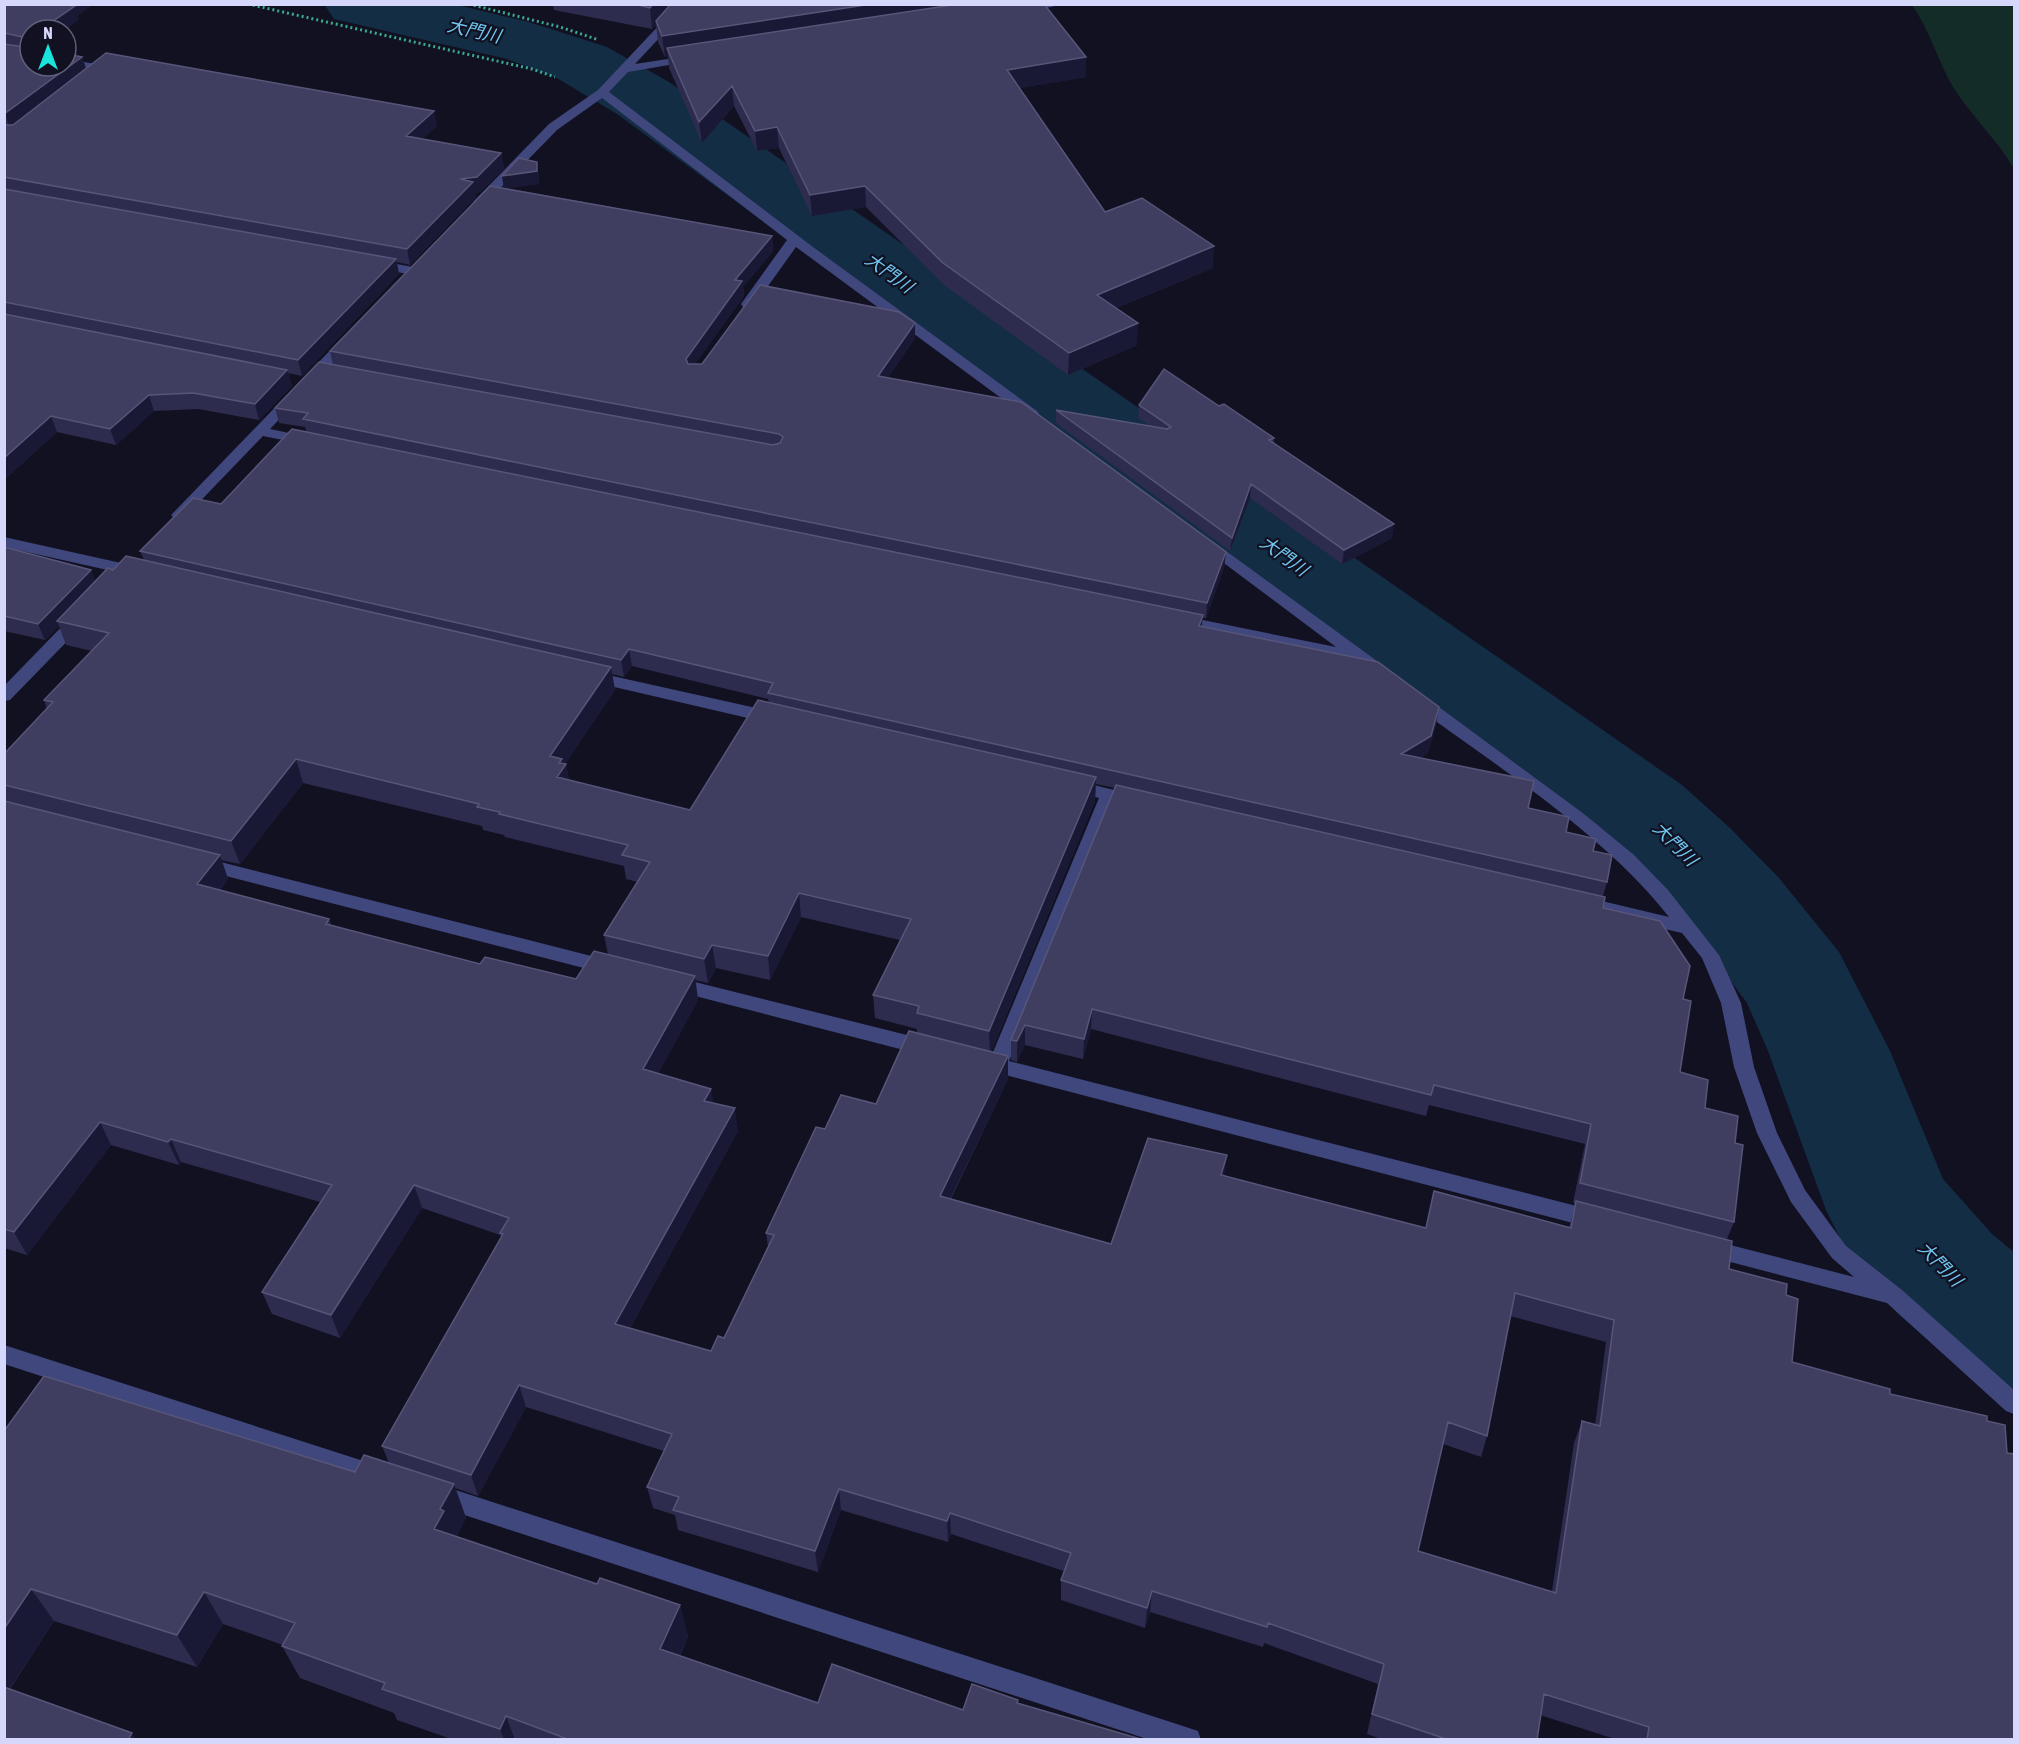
<svg xmlns="http://www.w3.org/2000/svg" width="2019" height="1744" viewBox="0 0 2019 1744" font-family="'Asap Condensed','Noto Sans JP',sans-serif">
<style>
.green{fill:#142c27}
.lines{fill:none;stroke-linecap:round;stroke-linejoin:round}
.river{fill:#132d44;fill-rule:evenodd}
.path{stroke:#3baa92;stroke-width:3;stroke-dasharray:2 3;stroke-linecap:butt}
.minor{fill:#40477d;fill-rule:evenodd}
.wall{fill:#2d2c4e;fill-rule:evenodd}
.shaded-wall{fill:#1a1935}
.building{fill:#3f3e61;stroke:#575679;stroke-width:1.5;fill-rule:evenodd}
.labels{text-anchor:middle;stroke-width:4.5;stroke-linejoin:round;paint-order:stroke}
.water-label{font-size:18px;font-style:italic;fill:#6fc7f0;stroke:#112}
</style>
<rect width="100%" height="100%" fill="#112"/>
<!-- green -->
<path class="green" d="M1912,5h102v164c-17,-30 -43,-53 -61,-82 -16,-27 -22,-55 -41,-82z"/>
<g class="lines">
<!-- river -->
<path class="river" d="M324,4h129l76,18 78,25 62,35 1013,703 48,43 49,50 60,74 51,99 53,128 49,55 22,18v137l-48,-17 -68,-58 -53,-66 -19,-38 -58,-159 -21,-48 -48,-65 -47,-54 -48,-45 -987,-725 -62,-37 -48,-18 -173,-40z"/>
<!-- path -->
<path class="path" d="M248,4l284,65 23,8
M469,4l91,23 39,13"/>
<!-- minor -->
<path class="minor" d="M679,4h12l-56,60 59,-9 4,1v4l-70,12 -19,20 204,155 224,164 2,3 -2,3h-10l-231,-170 -43,60h-10l-2,-3 46,-64 -185,-142 -45,32 -75,77h-8l-2,-3 2,-3 75,-77 49,-34z
M1037,4h27l-40,9 -6,-3z
M66,59l36,6 6,3 -17,11 -6,-3 7,-6 -26,-5z
M375,260l38,7 7,4 -7,4 -43,-8 -2,-3z
M347,337l7,4 -2,3 -82,85 43,9 2,3 -2,3 -5,1 -45,-9 -79,82h-10l-3,-3 3,-3 168,-174z
M4,537l135,30 8,5 -8,5 -135,-30z
M1206,538l5,2 177,129 2,4 -2,4h-12l-21,-16 -183,-37 -2,-4 2,-4 6,-1 158,32 -135,-101 -3,-3z
M78,615l6,1 2,4 -2,4 -74,76 -6,1v-15l68,-70z
M590,671l184,41 6,2 2,4 -2,4 -6,2 -190,-44 -2,-4 2,-4z
M1418,694l6,2 160,118 50,41 34,35 51,65 22,48 13,64 23,66 28,57 41,56 56,44 112,100v24l-8,-3 -119,-108 -187,-49 -3,-6 3,-6 7,-3 147,38 -22,-19 -41,-56 -34,-69 -23,-66 -13,-64 -19,-45 -20,-25 -107,-25 -3,-5 3,-5 6,-2 88,21c-67,-85 -170,-149 -257,-213l-2,-4 2,-4z
M1073,780l70,17 3,4 -3,4 -6,2 -22,-5 -106,259 587,150 7,3 3,6 -3,6 -7,3 -617,-161 -3,-5 3,-5 12,-1 108,-259 -32,-8 -3,-4 3,-4z
M201,857l410,104 7,2 2,5 -2,5 -7,2 -416,-107 -3,-5 3,-5z
M675,977l252,63 7,3 3,5 -3,5 -7,3 -259,-67 -2,-5 2,-5z
M4,1345l375,121 8,3 3,7 -3,7 -8,3 -375,-122z
M437,1484l752,244 9,3 3,9h-51l-713,-234 -8,-4 -3,-7 3,-7z"/>
</g>
<!-- wall -->
<path class="wall" d="M4,4h89l-16,12 2,4 -49,10v36l52,-9 4,12 351,57 -15,13 79,14 3,15 -24,24 -5,1 1,4 -66,68 -13,-3 2,12 -97,102 -14,-3 4,13 -33,34 -61,-11 -44,2 -38,34 -59,-13 -53,48z
M553,4h491l42,53v20l-67,11 86,124 108,56 -97,40 21,37 -69,30 -124,-90 -78,-78 -54,9 -33,-68 -22,3 -23,-45 -32,37 -33,-75 -1,-11h-3l-7,-15 -2,-17 -4,4 -98,-19z
M539,174v10l-33,4 266,48 1,15 -30,36 1,9 -49,68h7l213,-41v15l-27,40 338,174 -2,16 -18,50h-4v8l237,81 -3,17 -8,29 -8,5 108,50 38,24 27,19 14,31 -4,14v12l80,91 -3,73 25,36 30,35 -1,79 -7,17 2,30 57,26 6,67 98,32 97,27 27,319h-396l-78,-25 -3,25h-153l-17,-6 11,-50 -114,-41 -1,4 -113,-35 -5,16 -84,-28v-20l3,-9 -113,-37 -3,8 -107,-32 -23,62 -140,-42 -3,-15 -22,-7 -6,-21 17,-36 -138,-44 -48,89 -23,-8 11,30 -10,19 141,47 83,21 8,32 -8,19 138,47 145,7 55,-6 126,36h-690l-57,-20 -3,-7 -94,-35 -18,-32 1,-1 -60,-21 -26,43 -143,-46 -44,68 -6,51v-309l351,41 34,-9 -7,-17 119,-209 -1,-2 -78,-27 -82,130 -68,-24 -10,-22 58,-90 -139,-40 -2,3 -68,-20 -84,110 -23,-7v-494l43,-45 -3,-9 48,-49 -26,-6 -7,-19 -14,14 -41,-9v-84l87,23 4,12 18,-12 31,-10 -4,-9 81,-47 85,-73 -1,-4 -26,-4 -4,-15 58,-43 -3,-14 174,-163 -2,-12zM632,666l136,33 1,4 -79,107 -121,-30 -3,-16h-1l50,-74 -3,-16 12,3zM303,783l179,43 1,4 21,5 1,2 119,29 2,13 12,3 -34,53 4,19 -32,25 -96,-15 -149,-39 -2,-6 -109,-29 8,-11 -7,-19 19,4zM1096,784l19,4 -104,252v20l6,2 8,-17 58,14 8,-30 335,87 3,-11 156,39 -12,59 3,1 -7,23 -143,1 -202,-52 -113,68 -160,-45 57,-120 -17,-27 104,-251zM801,917l99,23 -27,55 2,23 42,11v4l-41,71 -51,25 -59,104 2,14 -44,91 -13,13 -81,-23 108,-197 -25,-28 -55,-29 40,-74 -3,-20 13,3 8,-15 54,12zM1510,1316l96,26 -11,83 -13,-4 -8,22 -22,148 -134,-40 25,-107 38,13 6,-21z
M1139,405l80,1 55,32v5l118,95 -50,26 -92,-66 -20,53 -174,-128v-13l94,16 -12,-8z"/>
<!-- shaded-wall -->
<path class="shaded-wall" d="M68,4h25l-16,12 2,4 -14,10h-25z
M653,4h22l-19,17v4l-4,4 -2,-21z
M872,4h143l-348,44 1,9h-3l-3,-21z
M82,57l5,14 -77,58 -5,-15z
M1086,57v20l-79,13v-20z
M732,86l2,20 -32,37 -3,-21z
M434,111l3,15 -28,25 -3,-15z
M777,127l2,21 -22,3 -2,-20z
M501,153l3,15 -24,24 -5,1 1,4 -66,68 -3,-16 53,-70z
M537,162l2,12v10l-35,5 -2,-13z
M865,186l1,21 -54,9 -2,-21z
M772,236l1,15 -30,36 1,9 -56,78 -2,-15 49,-79z
M1214,246l-1,22 -117,48 1,-21z
M396,259l3,15 -97,102 -4,-16z
M915,323v15l-36,54 -1,-16z
M1138,323l-1,22 -69,30 1,-22z
M287,370l5,16 -33,34 -4,-16z
M149,395l5,16 -38,34 -6,-16z
M51,416l6,16 -53,48v-22z
M1251,484l-1,14 -20,53 2,-13z
M1394,524l-2,14 -50,26 2,-14z
M1226,552l-2,16 -18,50 1,-15z
M91,570l6,16 -40,35 2,5 -14,14 -7,-16z
M1203,615l-2,17 -2,-6z
M629,649l3,17 -8,11 -3,-17z
M611,667l4,23 -51,76 2,-2 5,24 -9,13 -12,-45z
M1439,707l-3,17 -8,29 -30,18 3,-17z
M296,759l7,24 -63,81 -9,-23z
M1096,777l-1,24 -105,253 -1,-23z
M220,855l8,24 -22,28 -9,-23z
M799,893l2,24 -31,63 -2,-24z
M712,945l4,23 -8,15 -4,-24z
M695,976l3,24 -50,93 -5,-24z
M1092,1009l-1,20 -8,30 1,-20z
M1025,1025v20l-8,17v-21z
M1008,1056v23l-67,139 -1,-22z
M711,1089l4,23 -11,-11z
M735,1108l3,23 -118,215 -5,-22z
M100,1122l11,23 -84,110 -13,-23z
M171,1139l10,23 -2,3 -11,-23z
M1227,1155l-3,23 -3,-3z
M414,1185l8,23 -82,130 -9,-23z
M519,1385l7,22 -48,89 -7,-21z
M454,1484l12,34 -11,21 -21,-10 6,-20z
M839,1489l2,21 -23,62 -3,-21z
M950,1513l1,21 -3,8 -1,-21z
M31,1589l23,32 -50,76v-68z
M1152,1591l-2,21 -5,16 2,-20z
M204,1592l19,32 -26,43 -20,-32z
M680,1605l8,32 -20,44 -8,-32z
M506,1716l9,24h-11l-4,-11z
M132,1733l4,7h-8z"/>
<!-- building -->
<path class="building" d="M4,4h64v1l7,1 -35,24h-10v7l-3,1 -23,-5z
M634,4h19l-3,4z
M671,4h201l-210,32 -6,-15z
M959,4h85l42,53 -79,13 98,142 37,-14 72,48 -117,49 41,28 -69,30 -126,-90 -78,-77 -55,9 -33,-68 -22,4 -23,-45 -33,36 -32,-74z
M27,40l3,1v25h36v-12l16,3 -78,57v-70l21,3z
M106,53l328,58 -28,25 95,17 -24,24 -17,2 13,3 -66,67 -403,-72v-52h9z
M519,158l18,4v9l-35,5z
M490,186l282,50 -37,44 7,1 -56,78 2,5h14l58,-79 139,27 16,11 -37,53 143,26 205,150 -19,51 -904,-184 5,-6 -33,-5 44,-46 454,83 7,-2 3,-6 -4,-3 -449,-83z
M4,189l392,70 -98,101 -294,-58z
M4,314l283,56 -32,34 -62,-11 -44,2 -39,34 -59,-13 -47,42z
M1164,369l55,37 5,-2 50,34 -5,2 125,84 -50,26 -93,-66 -19,54 -176,-128 111,19 4,-2 -32,-22z
M292,429l911,186 -4,11 179,36 61,45 -8,29 -30,18 133,27 -6,27 41,9 -3,15 30,7 -3,12 19,4 -5,27 -839,-189 5,-10 -144,-34 -8,11 -481,-109 53,-53 28,6z
M4,547l87,23 -53,54 -34,-8z
M126,556l485,111 -61,89 12,3 -3,4 7,1 -9,13 133,33 68,-110 338,77 -107,254 -72,-18 2,-7 -46,-11 38,-76 -112,-26 -31,63 -56,-11 -8,14 -100,-24 46,-73 -28,-7 6,-10 -129,-31 1,-2 -23,-5 2,-3 -183,-45 -65,82 -227,-56v-31l49,-52 -9,-2 65,-67 -52,-12 51,-53 5,2z
M1116,785l489,112 -2,11 57,13 30,45 -7,33 8,2 -11,71 28,8 -3,28 33,8 -3,27 8,2 -9,77 -154,-39 11,-59 -157,-39 -3,10 -339,-86 -8,30 -59,-14 -8,16 -6,-1z
M4,801l216,54 -23,29 132,35 -3,5 154,40 5,-7 91,22 18,-28 101,25 -52,93 68,20 -7,12 31,7 -120,216 96,27 7,-15 6,2 50,-103 -8,-2 50,-106 9,2 16,-34 35,9 33,-73 99,25 -68,140 171,48 37,-106 79,17 -6,20 205,53 8,-37 137,37 5,-27 156,40 -3,28 58,15 -1,11 12,4 -6,63 98,27v5l97,22v5l18,4 2,28 7,1v286h-367l2,-13 -105,-33 -7,46h-88l-77,-26 12,-50 -116,-41 -1,4 -115,-36 -5,17 -86,-28 10,-27 -121,-40 -3,8 -108,-32 -24,62 -142,-41 6,-13 -32,-10 25,-53 -153,-49 -48,90 -89,-29 121,-212 -3,-1 9,-15 -95,-33 -83,130 -69,-23 70,-107 -161,-46 -3,3 -68,-20 -86,110 -10,-3zM1515,1293l99,27 -14,106 -18,-5 -26,172 -138,-42 30,-129 39,14z
M44,1376l311,96 9,-17 90,29 -14,25 4,2 -10,18 163,55 3,-6 80,27 -20,44 158,54 14,-39 131,46 9,-26 46,16 -1,3 127,37h-574l-64,-24 -6,13 -118,-40 3,-6 -103,-37 13,-23 -91,-31 -27,43 -146,-46 -27,40v-198z
M4,1687l128,46 -4,7h-124z"/>
<g class="labels">
<!-- water labels -->
<g class="water-label">
<text transform="translate(474 31) rotate(13)" y="6">大門川</text>
<text transform="translate(889 273) rotate(36)" y="6">大門川</text>
<text transform="translate(1284 556) rotate(36)" y="6">大門川</text>
<text transform="translate(1675 844) rotate(45)" y="6">大門川</text>
<text transform="translate(1940 1264) rotate(46)" y="6">大門川</text>
</g>
</g>
<!-- border -->
<rect width="2019" height="1744" fill="none" stroke="#d6d8fb" stroke-width="12"/>
<!-- north arrow -->
<g transform="translate(48 48)"><circle r="28" fill="#111122" stroke="#606179" stroke-width="1.5"/>
<path d="M0-4.5L10 22L0 15L-10 22Z" fill="#18e5db"/>
<text y="-9" font-size="16" font-weight="bold" text-anchor="middle" fill="#d6d8fb">N</text>
</g>
</svg>
